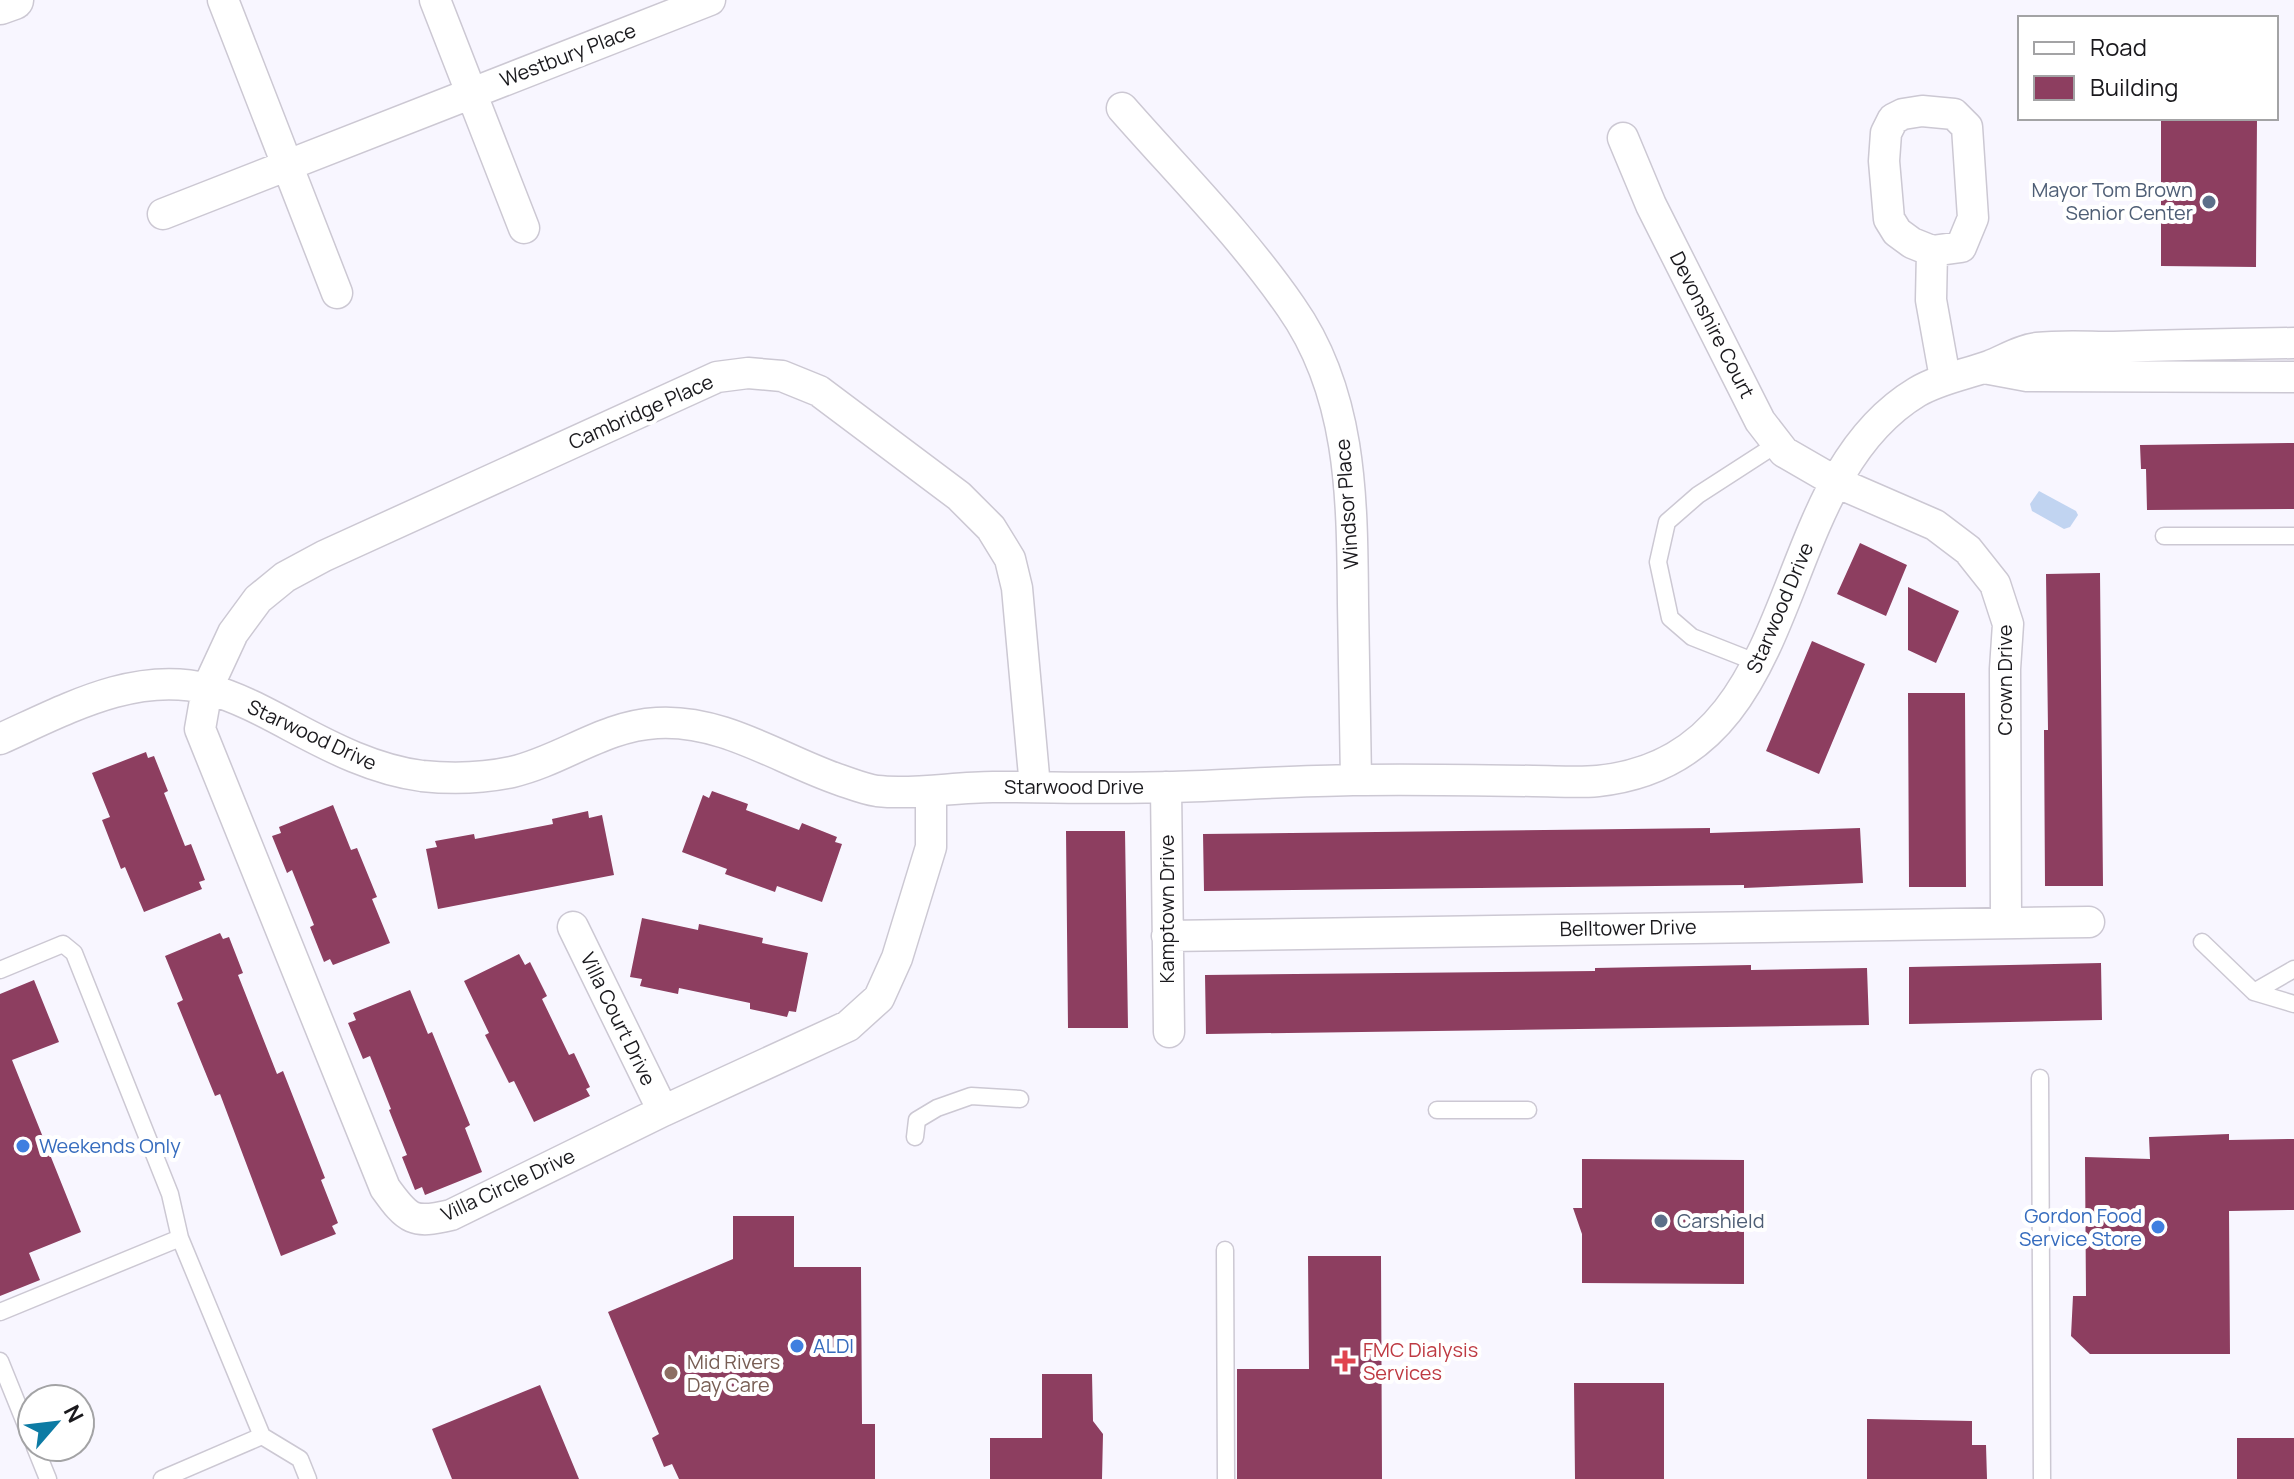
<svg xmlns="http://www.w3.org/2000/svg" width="2294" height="1479" viewBox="0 0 2294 1479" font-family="Manrope,sans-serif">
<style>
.water{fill:#c1d4f1}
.building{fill:#8d3e60}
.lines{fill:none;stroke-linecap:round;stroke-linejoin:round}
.service-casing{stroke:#ccc8d3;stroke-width:19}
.minor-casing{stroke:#ccc8d3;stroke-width:33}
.tertiary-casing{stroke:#ccc8d3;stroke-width:41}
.service{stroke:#fff;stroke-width:16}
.minor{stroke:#fff;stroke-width:30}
.tertiary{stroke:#fff;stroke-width:38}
.service-dot{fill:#5c6f8a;stroke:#fff;stroke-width:3}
.shop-dot{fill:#3f7fe0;stroke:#fff;stroke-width:3}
.health-dot{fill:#e0444e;stroke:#fff;stroke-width:3}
.education-dot{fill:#8d6e63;stroke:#fff;stroke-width:3}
.labels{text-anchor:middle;stroke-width:8;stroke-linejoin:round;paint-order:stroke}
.street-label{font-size:20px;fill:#1a191d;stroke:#fff}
.service-label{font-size:20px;fill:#4e5e75;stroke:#fff;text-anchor:end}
.shop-label{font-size:20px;fill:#366cbe;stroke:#fff;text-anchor:start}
.health-label{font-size:20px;fill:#be3a42;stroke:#fff;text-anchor:start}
.education-label{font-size:20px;fill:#785e54;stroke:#fff;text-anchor:start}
</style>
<rect width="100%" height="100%" fill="#f8f6ff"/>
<!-- water -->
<path class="water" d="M2039,491l37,20 2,4 -8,12 -6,2 -32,-18 -2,-7z"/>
<!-- building -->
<path class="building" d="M2161,118h96l-1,149 -95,-1z
M2294,443v66l-147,1 -1,-41h-5l-1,-24z
M1860,543l47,22 -21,51 -49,-22z
M2100,573l3,313h-58l-1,-156h4l-2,-156z
M1908,587l51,24 -23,52 -28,-13z
M1812,641l53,23 -46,110 -53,-23z
M1908,693h57l1,194h-57z
M146,752l2,6 6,-2 14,35 -4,2 21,53 6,-2 14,36 -6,2 3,7 -58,23 -19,-45 -4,2 -19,-49 8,-3 -18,-44z
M712,791l36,13 -2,6 53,20 3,-7 35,14 -2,5 7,2 -20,58 -45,-16 -2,6 -50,-18 2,-5 -45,-17 21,-57 6,3z
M333,805l18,45 6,-2 20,49 -5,2 18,44 -57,22 -3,-6 -6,3 -14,-35 4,-2 -22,-55 -5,3 -15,-37 9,-3 -2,-6z
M588,811l1,7 13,-3 12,60 -176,34 -12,-60 11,-2 -2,-6 39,-7 1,5 78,-15 -1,-5z
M1710,828v5l150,-5 3,55 -119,5v-3l-540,6 -1,-57z
M1066,831h59l3,197h-60z
M642,918l56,12 1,-6 64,14 -1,5 46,10 -12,59 -7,-1 -2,6 -37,-8v-6l-71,-15 -1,6 -38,-8 2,-7 -12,-2z
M220,933l3,6 6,-2 14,36 -5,2 39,99 6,-3 42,107 -4,2 17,43 -6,3 4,8 -55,22 -61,-162 -5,2 -38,-93 6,-3 -18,-44z
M519,954l6,11 5,-3 17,34 -5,3 27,56 5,-2 16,34 -4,2 4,7 -56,26 -20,-41 -5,2 -24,-48 4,-2 -25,-52z
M2101,963l1,57 -193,4v-57z
M1751,965v5l116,-2 2,57 -663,9 -1,-59 390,-4v-3z
M34,980l25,62 -47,18 69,172 -52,21 11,27 -40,16v-302z
M410,990l18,44 4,-2 38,93 -5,3 17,44 -57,23 -3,-8 -7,3 -13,-33 5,-2 -18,-45 2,-1 -21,-53 -7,3 -15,-36 8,-3 -3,-7z
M2229,1134v6l65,-1v71l-65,1 1,143h-140l-19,-18 2,-40h13l-1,-139 65,2 -1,-22z
M1582,1159l162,1v124l-162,-1v-49l-9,-26h9z
M733,1216h61v51h67l1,157h13v55h-196l-7,-15 -8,3 -12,-29 7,-4 -51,-122 125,-53z
M1308,1256h73l1,223h-145v-110h72z
M1042,1374h50l1,47 10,13 -1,45h-112v-41h52z
M1574,1383h90v96h-89z
M540,1385l39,94h-127l-20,-50z
M1867,1419l105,2v24h14l1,34h-120z
M2237,1438h57v41h-57z"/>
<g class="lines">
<!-- service casing -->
<g class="service-casing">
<path id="service" d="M2164,536h130
M1758,663l-66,-26 -22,-19 -12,-56 9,-40 31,-27 79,-51
M2202,942l52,50 40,12
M0,970l63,-26 11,9 96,241 10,44
M2254,992l40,-23
M2040,1078l2,401
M1437,1110h91
M915,1137l2,-17 20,-12 34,-12 49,3
M1225,1250l1,229
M0,1312l180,-74 82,198 38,23 8,20
M0,1361l32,79
M35,1447l13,32
M162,1479l100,-43"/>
</g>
<!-- minor casing -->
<g class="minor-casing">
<path id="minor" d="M223,0l114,293
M435,0l89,228
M1122,108c57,65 120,128 169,199 62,88 61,194 62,297 1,59 2,117 3,176
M1922,111l32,3 13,13 6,91 -12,29 -29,4 -20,-8 -15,-11 -8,-13 -5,-58 2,-28 7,-14 10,-5z
M1623,138l28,67 109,216 24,31 52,30 99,43 33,25 27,34 13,40 -3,45 1,253
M163,214l547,-214
M1932,251l-1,49 14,78
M1984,368l43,8 267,1
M0,739c65,-29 135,-69 208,-50 29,8 57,23 83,37 41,22 84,44 131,50 29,3 62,2 90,-4 51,-12 91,-46 145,-49 66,-4 124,37 183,57 12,4 24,9 37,11 38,4 77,-4 116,-4 60,0 120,2 180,0 60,-2 120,-6 180,-7 60,-1 120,0 180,1 21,0 44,2 65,0 214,-23 165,-296 319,-389 22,-13 47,-17 72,-26 16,-6 31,-16 48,-18 25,-3 51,-1 77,-1 60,-2 120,-3 180,-4
M1166,787l3,245
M931,791v56l-34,111 -18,40 -31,28 -185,85 -212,104c-38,9 -43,5 -66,-27l-185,-459 7,-40 26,-56 25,-34 27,-22 39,-21 393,-179 31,-4 34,3 37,15 140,105 32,32 19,31 7,29 18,199
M573,927l90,184
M1167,936l922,-14"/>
</g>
<!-- tertiary casing -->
<g class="tertiary-casing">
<path id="tertiary" d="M0,5l14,-5"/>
</g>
<!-- service -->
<use href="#service" class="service"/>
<!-- minor -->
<use href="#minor" class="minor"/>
<!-- tertiary -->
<use href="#tertiary" class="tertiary"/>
</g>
<!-- markers -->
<g class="service-dot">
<circle cx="2209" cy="202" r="8"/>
<circle cx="1661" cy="1221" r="8"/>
</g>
<g class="shop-dot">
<circle cx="23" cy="1146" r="8"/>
<circle cx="2158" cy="1227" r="8"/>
<circle cx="797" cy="1346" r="8"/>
</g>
<path class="health-dot" d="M1341 1349h8v8h8v8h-8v8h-8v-8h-8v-8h8z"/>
<circle class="education-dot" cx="671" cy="1373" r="8"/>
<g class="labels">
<!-- street labels -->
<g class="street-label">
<text transform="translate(568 55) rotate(-21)" y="7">Westbury Place</text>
<text transform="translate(1712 325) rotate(63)" y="7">Devonshire Court</text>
<text transform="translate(641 412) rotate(-24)" y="7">Cambridge Place</text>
<text transform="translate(1347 504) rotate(-94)" y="7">Windsor Place</text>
<text transform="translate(1780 608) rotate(-67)" y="7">Starwood Drive</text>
<text transform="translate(2005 680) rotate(-90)" y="7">Crown Drive</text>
<text transform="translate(312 735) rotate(25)" y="7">Starwood Drive</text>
<text x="1074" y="794">Starwood Drive</text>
<text transform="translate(1167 909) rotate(-90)" y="7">Kamptown Drive</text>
<text transform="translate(1628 928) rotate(-1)" y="7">Belltower Drive</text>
<text transform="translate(618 1019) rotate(64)" y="7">Villa Court Drive</text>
<text transform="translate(508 1185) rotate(-25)" y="7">Villa Circle Drive</text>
</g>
<!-- service labels -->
<g class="service-label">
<text x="2193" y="197">Mayor Tom Brown<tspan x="2193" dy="23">Senior Center</tspan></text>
<text x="1677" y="1228" text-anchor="start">Carshield</text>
</g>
<!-- shop labels -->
<g class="shop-label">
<text x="39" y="1153">Weekends Only</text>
<text x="2142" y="1223" text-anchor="end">Gordon Food<tspan x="2142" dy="23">Service Store</tspan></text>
<text x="813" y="1353">ALDI</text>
</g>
<!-- health labels -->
<g class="health-label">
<text x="1363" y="1357">FMC Dialysis<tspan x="1363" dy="23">Services</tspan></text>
</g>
<!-- education labels -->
<g class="education-label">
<text x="687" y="1369">Mid Rivers<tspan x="687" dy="23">Day Care</tspan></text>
</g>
</g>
<!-- legend -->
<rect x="2018" y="16" width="260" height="104" fill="#ffffff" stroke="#a3a3a5" stroke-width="2"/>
<rect x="2034" y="42" width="40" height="12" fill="#ffffff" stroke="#a3a3a5" stroke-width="2"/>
<text x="2090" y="56" font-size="24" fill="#1a191d">Road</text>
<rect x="2034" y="76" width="40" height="24" fill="#8d3e60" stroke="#a3a3a5" stroke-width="2"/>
<text x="2090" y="96" font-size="24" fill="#1a191d">Building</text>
<!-- north arrow -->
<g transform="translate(56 1423) rotate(62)"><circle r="38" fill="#ffffff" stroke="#a3a3a5" stroke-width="2"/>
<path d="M0-6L14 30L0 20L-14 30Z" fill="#0d7ba4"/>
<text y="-12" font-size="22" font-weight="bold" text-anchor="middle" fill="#1a191d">N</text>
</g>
</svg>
